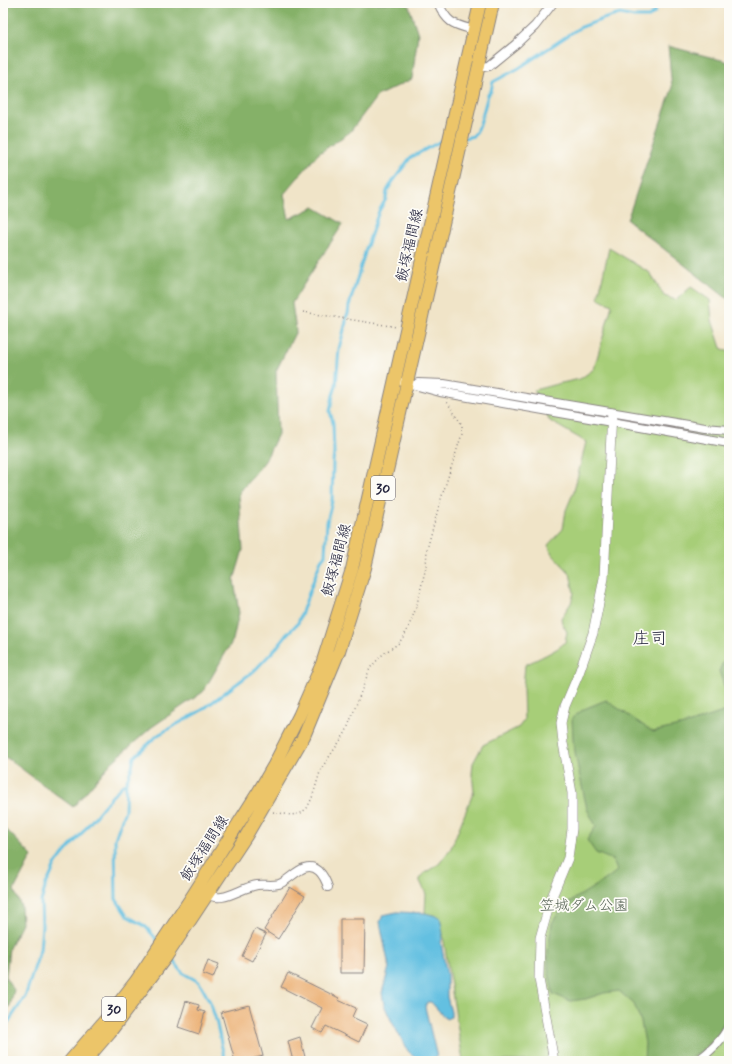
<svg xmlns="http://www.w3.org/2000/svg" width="732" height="1064" viewBox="0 0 732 1064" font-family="Mynerve,'Klee One',sans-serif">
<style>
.green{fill:#a7ce78;stroke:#64785a}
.forest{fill:#85b168;stroke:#546a52}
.water{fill:#63c0e1;stroke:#42718e}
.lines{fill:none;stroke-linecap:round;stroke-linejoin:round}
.stream{stroke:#63c0e1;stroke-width:3}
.building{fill:#ecb278}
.minor-casing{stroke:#898382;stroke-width:10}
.tertiary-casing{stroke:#898382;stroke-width:10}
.primary-casing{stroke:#898382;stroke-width:14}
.path{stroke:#898382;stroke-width:1.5;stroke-dasharray:1 3;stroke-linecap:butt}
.minor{stroke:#fff;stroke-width:8}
.tertiary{stroke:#fff;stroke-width:9}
.primary{stroke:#ecc569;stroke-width:12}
.labels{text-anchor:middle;stroke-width:3.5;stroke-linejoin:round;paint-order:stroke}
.shield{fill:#fdfcf7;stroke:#646373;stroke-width:1}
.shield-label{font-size:14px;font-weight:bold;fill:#22223b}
.street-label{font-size:15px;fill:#22223b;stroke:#fdfcf7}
.park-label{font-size:15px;fill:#515e50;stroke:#fdfcf7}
.quarter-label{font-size:17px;fill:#22223b;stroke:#fdfcf7}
</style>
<rect width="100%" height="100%" fill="#fdfcf7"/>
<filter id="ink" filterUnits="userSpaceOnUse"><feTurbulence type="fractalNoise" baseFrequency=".025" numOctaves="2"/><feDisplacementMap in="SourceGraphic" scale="8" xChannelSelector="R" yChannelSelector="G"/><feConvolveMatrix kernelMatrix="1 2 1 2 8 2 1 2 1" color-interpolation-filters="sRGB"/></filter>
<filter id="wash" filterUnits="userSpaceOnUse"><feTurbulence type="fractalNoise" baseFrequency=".012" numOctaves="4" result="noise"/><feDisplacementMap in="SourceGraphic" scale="16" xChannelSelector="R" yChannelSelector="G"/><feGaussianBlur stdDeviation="0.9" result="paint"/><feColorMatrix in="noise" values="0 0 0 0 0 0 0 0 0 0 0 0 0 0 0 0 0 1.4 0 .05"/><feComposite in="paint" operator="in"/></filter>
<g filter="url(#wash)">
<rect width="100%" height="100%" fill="#f0e4c8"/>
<!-- green -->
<path class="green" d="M609,248l41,25 14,23 12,4 15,-13 19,13 2,20 9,28 8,4v709h-266l-23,-144 -15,-4 1,-19 -7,-15 4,-5 16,-10 12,-16 23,-57 -2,-17 1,-11 10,-18 36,-18 5,-7 -1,-32 2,-23c10,-5 34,-15 40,-23 1,-3 1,-7 2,-10l-5,-9 -1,-5 10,-15 3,-10 -4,-20 -18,-19 -4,-9 15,-16 3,-19 8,-19 12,-49 -36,-21 -16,-31 23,-6 23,-5 14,-10 18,-64 -14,-7z"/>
<!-- forest -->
<path class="forest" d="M5,3h403l10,31 -6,45 -35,17 -27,36 -32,22 -34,40 5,25 25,-12 29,17 -23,35 -28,44 4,28 -20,40 2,63 -13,27 -26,32 4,57 -9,30 5,33 -6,27 -30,52 -51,35 -41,36 -38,44 -66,-49h-4v-752z
M668,46l61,16v238l-102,-80 45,-131z
M723,662h6v31l-4,-4 -6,-18z
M606,700l47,32 31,-7 45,-15v302l-10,21 -15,16 -12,8 -12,4h-36l1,-18 -4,-21 -7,-18 -15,-13 -15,2 -18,6 -16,2 -17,-7 -5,-26v-19l4,-26 11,-17 42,-26 12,-9 -4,-11 -17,-7 -9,-13 9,-14 -9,-17 -10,-46 -4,-23 -1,-22 12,-9z
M3,826l29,30 -18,34 7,16 1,17 -13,25 -3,30 8,12 -4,16 -7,4z"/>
<!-- water -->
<path class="water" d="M397,912l28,1 15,4 3,17 -2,9 6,32v22l4,15v5l-5,2 -15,-17h-4l-2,5 12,50 -9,4h-9l-11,-10 -16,-29 -8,-17 -2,-12 7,-26 -9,-45 3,-7z"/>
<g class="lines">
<!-- stream -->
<path class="stream" d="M465,138l8,-2 4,-5v-2l3,-5 8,-29 3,-4 2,-9 26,-14 60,-40 24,-9 17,-5 14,3h15l6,-5 1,-9
M159,942l-14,-16 -18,-10 -11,-17 -1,-60 10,-29 1,-28 6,-15 2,-10 24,-22 44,-25 53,-40 22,-23 10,-13 11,-11 23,-63 4,-5 2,-33 5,-21 1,-39 1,-9 -1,-30 -3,-12 3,-16 3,-9 3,-37 7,-27v-5l2,-3 1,-8 17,-57 13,-38 7,-12 1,-8 4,-7 19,-26 29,-16 7,-1
M170,956l13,17 16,9 11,20 6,18 9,41
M3,1030l22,-33 15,-47 2,-24 -1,-24 4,-14v-3c5,-5 7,-15 11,-21 7,-11 18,-21 26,-31 14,-17 27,-36 44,-51"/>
</g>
<g id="blocks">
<!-- building -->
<path class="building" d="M290,887l15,9 -27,43 -14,-9z
M340,919h25l-1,54h-24z
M255,929l11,5 -14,27 -10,-5z
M208,960l11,4 -6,14 -10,-4z
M288,973l51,25 -1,2 18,8 -4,9 15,7 -8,18 -33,-16 -4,7 -10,-5 10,-20 -41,-21z
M186,1001l13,4 -1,5 7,2 -6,22 -21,-7z
M249,1005l14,51 -19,5h-9l-14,-49z
M300,1037l6,24h-13l-5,-20z"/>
</g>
</g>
<g filter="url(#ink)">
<use href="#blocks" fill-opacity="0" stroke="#898382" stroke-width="1"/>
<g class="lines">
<!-- minor casing -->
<g class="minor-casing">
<path id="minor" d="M438,3c10,21 15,21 36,27
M478,68l11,-2 27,-22 19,-18 18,-23
M403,382l37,10 206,36 83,15
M418,383l26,1 261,44 24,2
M205,893c17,12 34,-5 52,-8 7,-1 15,1 22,-1 12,-4 26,-26 40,-13 5,5 7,10 9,16
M697,1061c13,-9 24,-20 32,-34"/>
</g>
<!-- tertiary casing -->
<g class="tertiary-casing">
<path id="tertiary" d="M554,1061l-15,-82 1,-41 11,-39 17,-41 4,-29v-36l-9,-50 -2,-20 4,-17 14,-33 14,-40 11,-55 8,-165"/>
</g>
<!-- primary casing -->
<g class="primary-casing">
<path id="primary" d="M70,1061l37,-43 29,-37 57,-86 66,-104 15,-26 25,-49 23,-52 30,-95 128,-566
M85,1061l25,-29 56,-75 80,-121 58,-100 35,-85 26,-83 128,-565"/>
</g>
<!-- path -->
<path class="path" d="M303,312l94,15
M273,812l18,3 10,-2 6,-5 5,-10 9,-29 25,-37 24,-64 13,-14 16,-11 8,-12 9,-23 10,-41 1,-18 13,-47 22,-68v-9l-15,-23"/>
<!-- minor -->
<use href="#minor" class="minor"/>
<!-- tertiary -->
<use href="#tertiary" class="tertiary"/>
<!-- primary -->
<use href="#primary" class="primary"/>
</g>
</g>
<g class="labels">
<!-- shield labels -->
<g class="shield">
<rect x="371" y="476" width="24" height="24" rx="3"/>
<rect x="102" y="997" width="24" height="24" rx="3"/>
</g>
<g class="shield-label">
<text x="383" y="493">30</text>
<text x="114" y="1014">30</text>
</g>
<!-- street labels -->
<g class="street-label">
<text transform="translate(409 245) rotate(-77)" y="5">飯塚福間線</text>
<text transform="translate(336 560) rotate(-75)" y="5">飯塚福間線</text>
<text transform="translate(204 848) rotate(-57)" y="5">飯塚福間線</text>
</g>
<!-- park labels -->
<g class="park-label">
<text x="584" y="910">笠城ダム公園</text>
</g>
<!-- quarter labels -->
<g class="quarter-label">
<text x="650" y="644">庄司</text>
</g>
</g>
<!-- margin -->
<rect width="732" height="1064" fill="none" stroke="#fdfcf7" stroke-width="16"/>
</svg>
